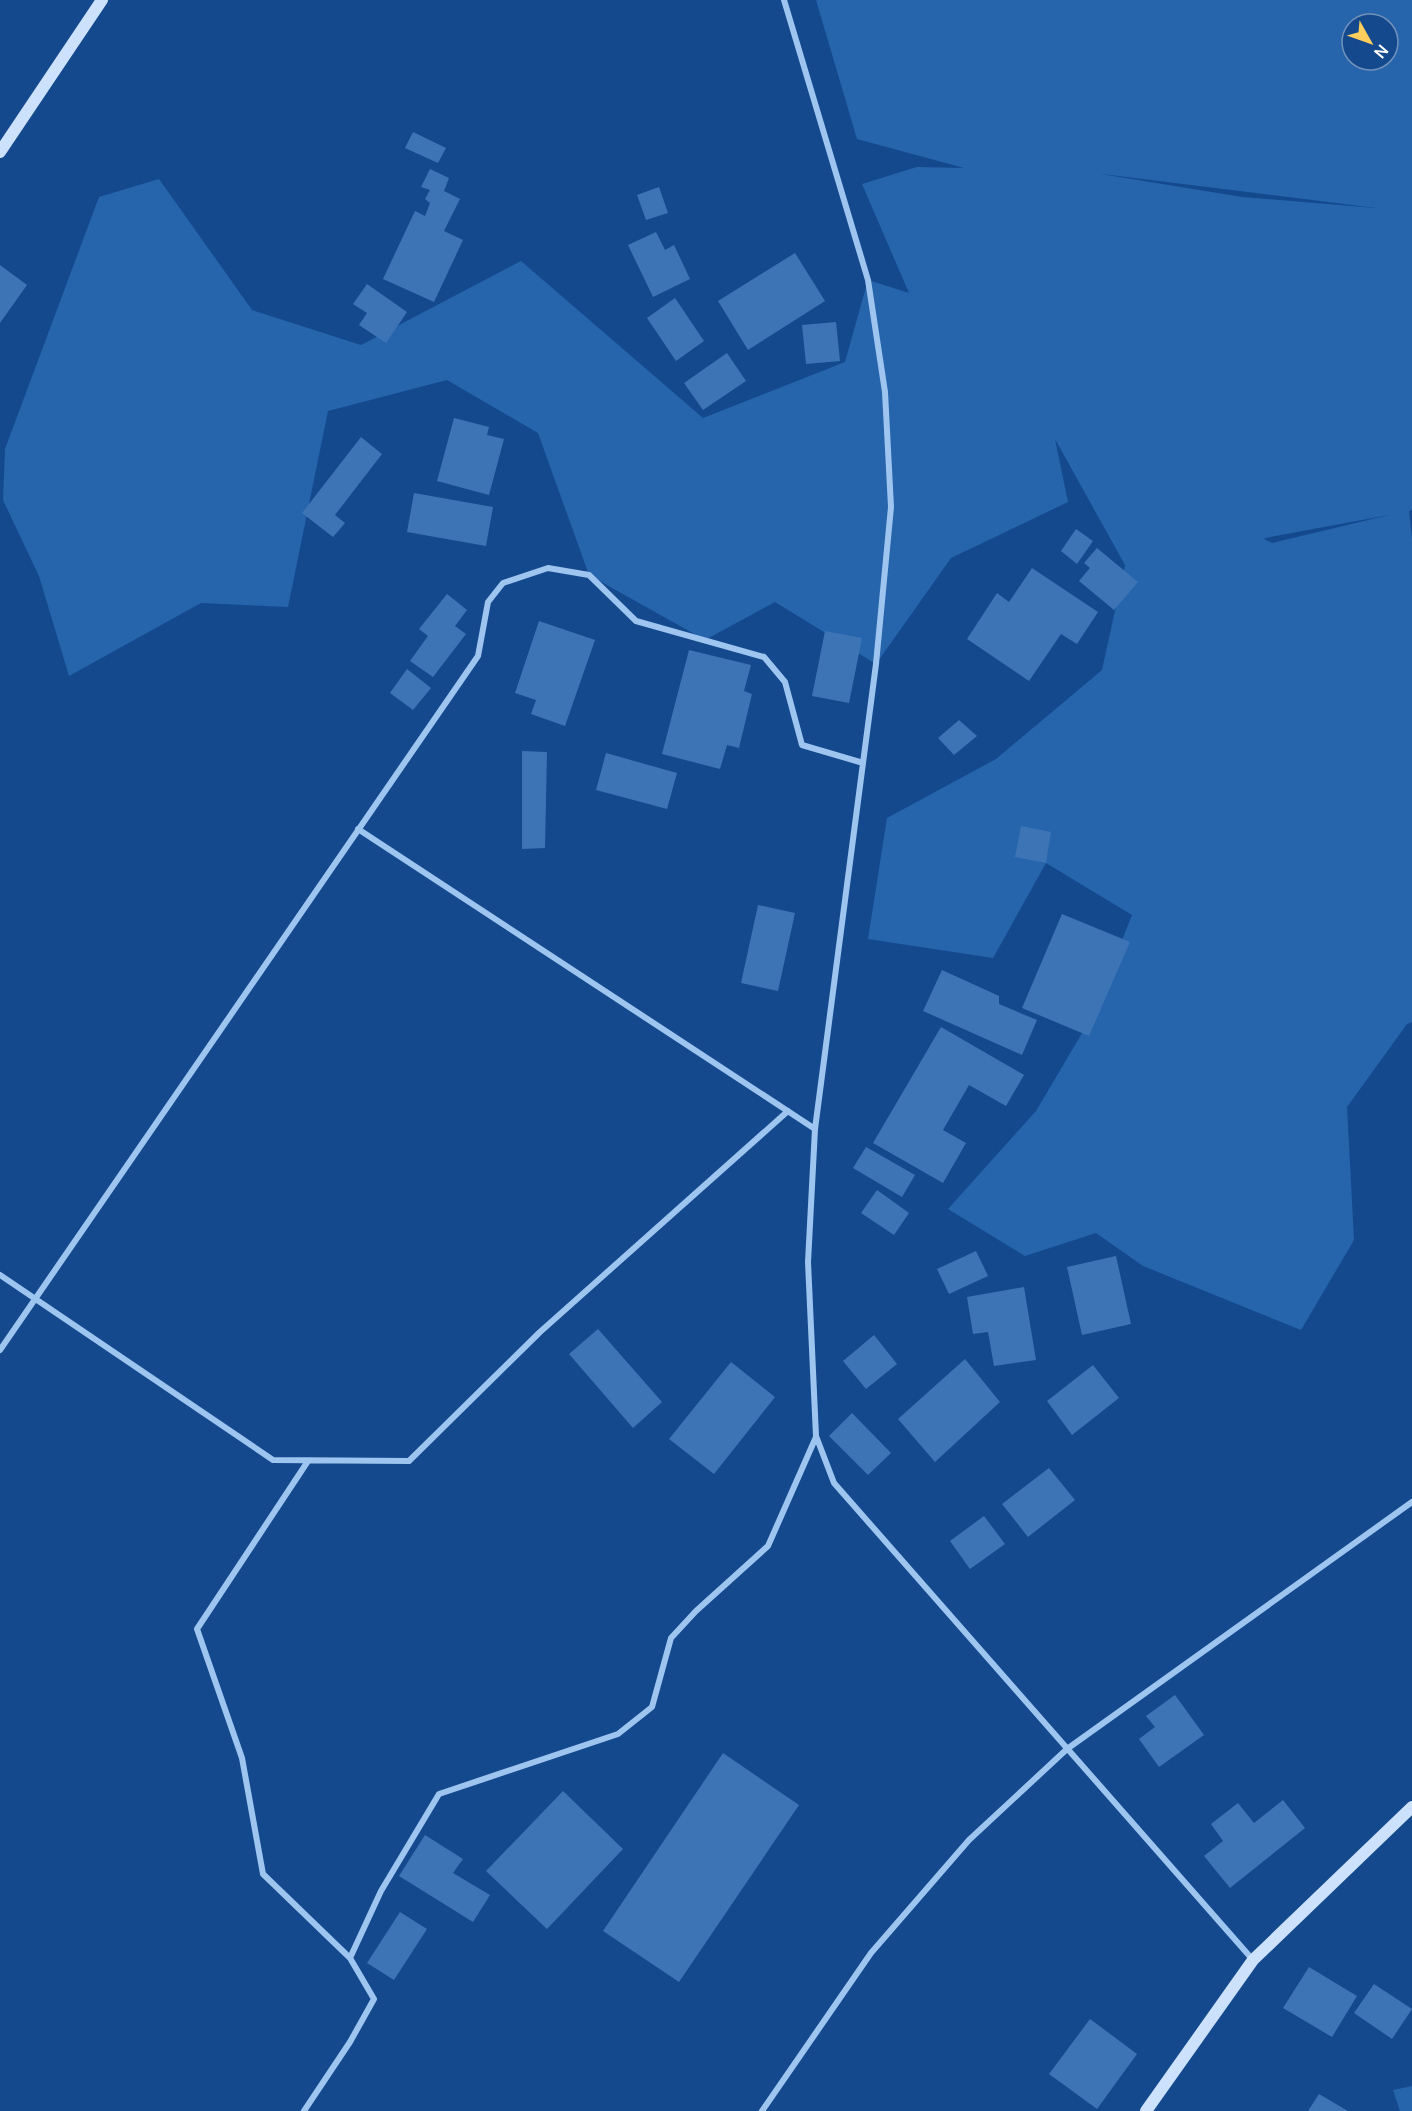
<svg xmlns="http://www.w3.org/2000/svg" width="1412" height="2111" viewBox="0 0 1412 2111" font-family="Manrope,sans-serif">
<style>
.green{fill:#2664ac;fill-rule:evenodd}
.building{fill:#3d74b6}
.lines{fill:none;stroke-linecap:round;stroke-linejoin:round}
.street{stroke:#9ec4f0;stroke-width:6}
.secondary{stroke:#cce1fb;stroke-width:12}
</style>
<rect width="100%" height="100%" fill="#144a8d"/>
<!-- green -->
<path class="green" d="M816,0h596v510l-3,1 3,27v484l-5,2 -60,83 7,133 -53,90 -158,-64 -47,-33 -71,23 -77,-47 88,-98 55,-93 41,-103 -86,-52 -53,95 -125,-19 19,-121 109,-59 106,-89 23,-105 -70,-126 13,63 -117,56 -75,106 -101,-62 -70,38 -116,-65 -51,-142 -91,-53 -119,31 -40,196 -87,-4 -132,73 -30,-100 -36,-76 2,-51 94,-252 60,-18 93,131 109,35 160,-84 182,157 142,-56 23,-82 41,13 -47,-109 55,-17 47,1 -107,-29zM1352,24h36v36h-36zM1101,174h1l274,34 -134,-11zM1389,515l-117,28 -8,-4 1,-1z
M1412,2086v25h-12l-7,-21z"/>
<!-- building -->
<path class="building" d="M413,132l33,16 -8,15 -33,-15z
M430,169l19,9 -5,13 16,8 -16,32 19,9 -29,62 -51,-23 32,-68 10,5 5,-13 -5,-4 5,-9 -9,-3z
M659,187l9,26 -22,7 -9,-25z
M656,232l9,18 9,-5 16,34 -37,18 -25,-52z
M795,253l30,48 -77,49 -30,-49z
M0,265l27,20 -27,38z
M367,284l40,28 -21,31 -27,-18 8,-12 -14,-9z
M675,298l29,43 -28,20 -29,-43z
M836,322l4,39 -34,3 -4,-39z
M727,353l19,28 -43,29 -19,-27z
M454,418l35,9 -2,8 17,4 -15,56 -52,-14z
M361,437l21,17 -47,61 10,8 -12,14 -31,-24z
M414,493l79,14 -7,39 -79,-14z
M1076,529l17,12 -16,23 -16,-13z
M1097,548l41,34 -24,28 -35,-29 11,-13 -6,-5z
M1032,568l66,44 -21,32 -16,-10 -32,47 -62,-42 30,-46 12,9z
M447,594l20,16 -12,16 11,8 -33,43 -23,-16 18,-25 -9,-7z
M539,621l56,19 -30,86 -34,-12 5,-14 -21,-7z
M825,631l37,7 -13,65 -37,-7z
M689,650l62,15 -7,26 8,3 -13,54 -12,-3 -7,24 -58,-15z
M407,669l24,19 -18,22 -23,-17z
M959,720l18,16 -23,19 -16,-17z
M522,751l25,1 -2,96 -23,1z
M606,753l71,20 -10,36 -71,-19z
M1021,826l30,6 -5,31 -31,-6z
M758,905l37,8 -17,78 -37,-8z
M1062,914l68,28 -41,94 -67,-28z
M942,970l57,26v8l38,16 -15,35 -99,-44z
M941,1027l83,48 -18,31 -37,-21 -26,45 23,13 -23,40 -70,-40z
M866,1147l49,28 -13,22 -49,-29z
M877,1190l32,23 -15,22 -33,-22z
M976,1251l12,25 -39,18 -12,-25z
M1116,1256l15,68 -49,11 -15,-68z
M1024,1287l12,73 -42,6 -6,-34 -15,2 -6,-37z
M598,1329l64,73 -29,26 -64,-74z
M874,1335l23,29 -31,25 -23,-28z
M965,1359l35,43 -65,60 -37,-43z
M731,1362l44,35 -61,77 -45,-35z
M1093,1365l26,33 -47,37 -25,-34z
M852,1413l39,40 -23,22 -39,-39z
M1049,1468l26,32 -47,37 -26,-33z
M984,1516l21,28 -35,25 -20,-28z
M1175,1695l29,40 -45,32 -20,-28 16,-12 -9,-11z
M723,1753l76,52 -120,177 -76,-51z
M563,1791l60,58 -76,80 -61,-58z
M1283,1800l22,28 -75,60 -26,-32 19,-15 -12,-17 27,-21 16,20z
M425,1835l38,24 -10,14 37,22 -17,27 -74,-46z
M400,1912l27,17 -33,51 -27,-17z
M1309,1967l48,29 -25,41 -49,-29z
M1374,1984l38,25 -20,30 -38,-26z
M1090,2019l47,35 -40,55 -48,-35z
M1319,2094l29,17h-40z"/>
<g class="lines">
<!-- street -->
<path class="street" d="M784,0l84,280 17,112 6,115 -15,157 -61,465 -7,133 8,174 18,47 419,477
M358,829l457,300
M0,1275l273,185 136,1 131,-129 248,-221
M0,1350l478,-694 10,-54 15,-19 45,-15 41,7 47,46 128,36 21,25 17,63 61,18
M350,1958l31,-67 58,-97 179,-60 34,-27 19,-69 25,-27 72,-65 48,-109
M304,2111l46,-69 24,-43 -24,-41 -87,-84 -21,-116 -45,-129 111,-168
M762,2111l109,-158 98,-113 98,-91 345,-247"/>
<!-- secondary -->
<path class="secondary" d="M0,152l102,-152
M1146,2111l107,-151 159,-153"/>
</g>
<!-- north arrow -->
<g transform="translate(1370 42) rotate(130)"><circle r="28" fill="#144a8d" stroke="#7292bb" stroke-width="1.5"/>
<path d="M0-4.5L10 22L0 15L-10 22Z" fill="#ffcf5d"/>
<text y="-9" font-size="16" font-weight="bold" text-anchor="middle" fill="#ffffff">N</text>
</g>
</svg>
